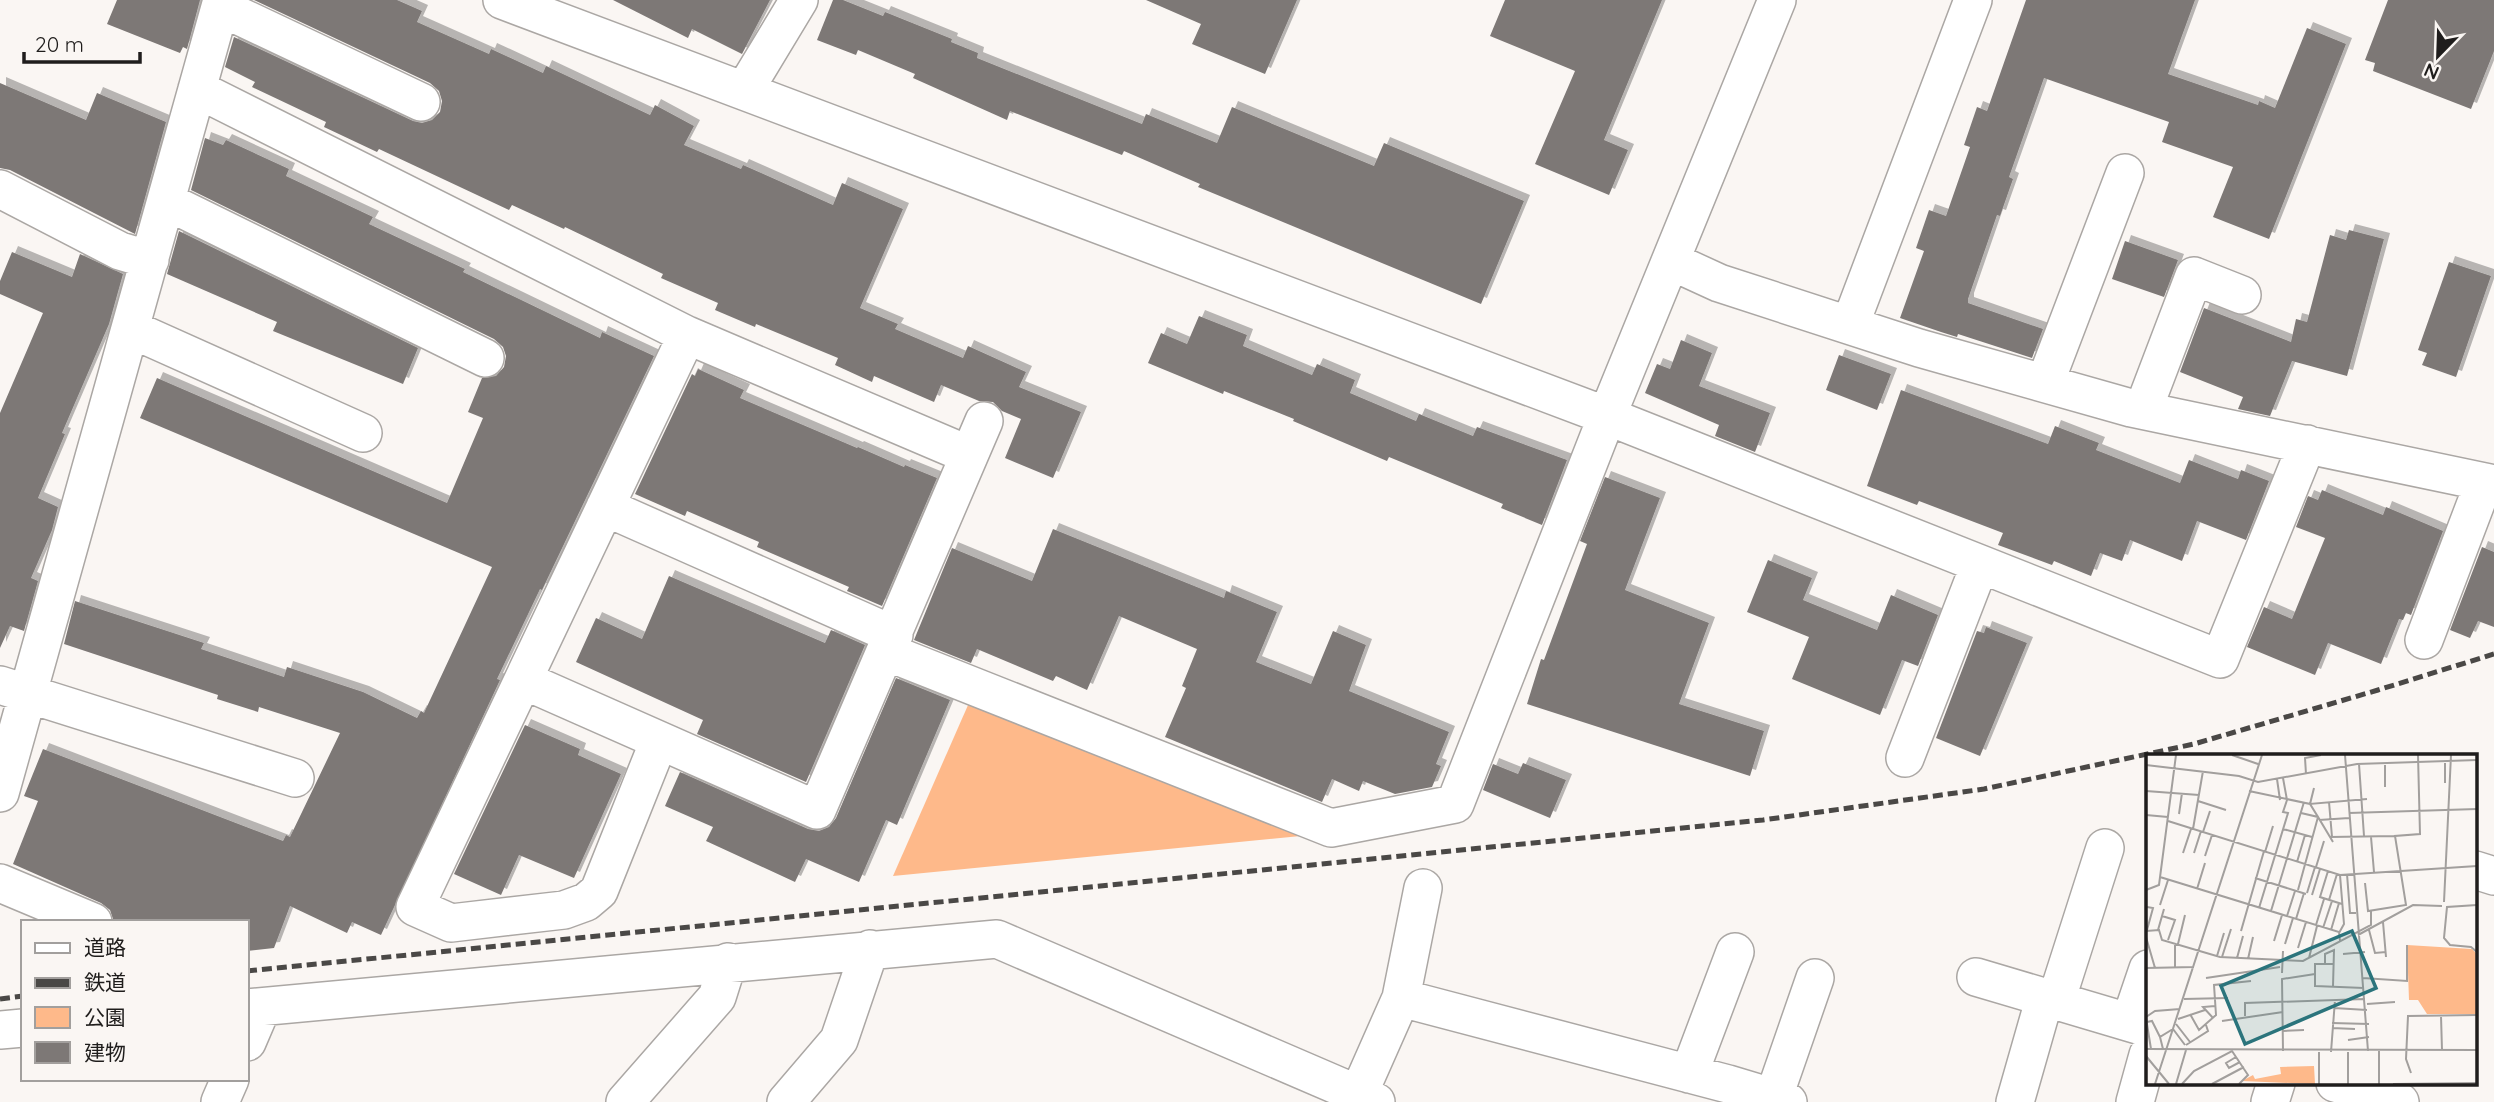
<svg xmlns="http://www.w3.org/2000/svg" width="2494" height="1102" viewBox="0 0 2494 1102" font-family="Quicksand,'Noto Sans JP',sans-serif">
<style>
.green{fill:#feb98a}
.building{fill:#7d7876;filter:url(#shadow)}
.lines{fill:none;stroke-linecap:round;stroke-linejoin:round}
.street-casing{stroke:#aba7a4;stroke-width:40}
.street{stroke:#fff;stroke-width:37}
.rail{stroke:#4a4846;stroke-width:5;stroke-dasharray:10 5;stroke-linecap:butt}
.inset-road{fill:none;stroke:#a29f9d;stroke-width:2}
.view{fill:#2b747c;fill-opacity:0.15;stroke:#2b747c;stroke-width:3.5}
.inset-edge{fill:none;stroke:#1f1d1c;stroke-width:3.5}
</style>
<defs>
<filter id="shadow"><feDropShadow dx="6" dy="-6" stdDeviation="0" flood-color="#0004"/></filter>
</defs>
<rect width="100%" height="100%" fill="#faf6f3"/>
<!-- green -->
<path class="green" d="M972,696l349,138 -428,42z"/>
<!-- building -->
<path class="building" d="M117,0h83l-13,49 -4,-2 -3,6 -73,-29z
M254,0h143l25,11 -5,11 72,32 2,-5 52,24 3,-7 104,49 5,-10 39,21 -10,19 57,24 2,-4 90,40 9,-22 61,26 -43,99 38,16 -3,5 68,29 5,-12 58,26 -7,15 62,25 -28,66 -48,-20 16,-39 -19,-8 -9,-9 -14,-1 -38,-16 -7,17 -60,-26 -2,6 -37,-17 3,-7 -82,-34 -1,3 -40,-17 3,-7 -57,-25 2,-4 -98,-47 -1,2 -52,-24 -3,5 -130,-61 -2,3 -53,-25 2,-5 -74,-35 3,-5 -30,-15 9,-30 179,84 9,2 10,-3 8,-8 2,-11 -3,-10 -9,-8z
M613,0h157l-28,54 -50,-25 -4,9z
M833,0h10l40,16 2,-4 67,27 -1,3 27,11 -1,5 165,66 4,-10 71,29 15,-36 142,59 10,-23 140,58 -43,103 -283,-117 2,-3 -76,-33 -2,4 -112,-44 -3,9 -94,-42 2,-4 -57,-24 -2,5 -39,-15z
M1146,0h151l-32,74 -73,-30 9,-20z
M1505,0h157l-58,140 24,10 -19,45 -74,-31 40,-93 -85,-35z
M2026,0h169l-27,74 90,31 1,-4 16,7 32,-80 39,16 -77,195 -56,-22 20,-50 -71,-25 7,-20 -125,-44 -35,99 4,2 -13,37 -3,-1 -29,84v4l75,26 -11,29 -74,-24 -1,3 -16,-5 -41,-14 24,-67 -8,-3 13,-38 17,6 24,-69 -6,-2 13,-38 10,4z
M2388,0h106v51l-23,58 -98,-38 2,-8 -10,-3z
M0,83l86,37 11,-27 69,29 -31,112 -125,-64 -10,-2z
M205,138l18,7 3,-5 63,29 -3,7 87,41 -4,7 96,45 -2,3 137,66 2,-6 52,24 -112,234 -2,-1 -43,90 3,1 -119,255 -29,-13 -5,11 -57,-27 -16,42 -27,3v-29h-133l-4,-12 -9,-7 -88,-39 25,-63 -14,-5 19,-47 240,92 3,-6 4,2 50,-104 -81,-26 -1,5 -41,-13 1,-4 -154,-51 11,-43 129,42 -3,6 83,28 3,-10 76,25 54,26 4,-7 3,2 68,-146 -352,-149 17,-40 290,125 36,-85 -15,-6 14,-34 14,-2 8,-9 2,-11 -3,-9 -9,-8 -303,-149z
M2349,230l35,9 -37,137 -55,-15 -22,55 -32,-7 5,-12 -63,-25 24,-64 87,34 5,-23 11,3 23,-87 16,5z
M179,231l239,117 -15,36 -130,-53 4,-9 -110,-48z
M2125,241l53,19 -14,37 -52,-18z
M12,252l60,25 8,-23 43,20 -14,50 -47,109 3,1 -27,64 20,9 -6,23 -21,48 7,3 -14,50 -14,-5 -10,22v-235l43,-100 -43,-19v-13z
M2449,262l42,14 -35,101 -34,-12 5,-12 -9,-3z
M1199,316l48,19 -4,11 69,29 5,-11 38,16 -5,13 66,28 3,-7 54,22 4,-9 90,33 -25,65 -41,-17 2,-4 -63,-26 -51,-21 -2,4 -94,-40 1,-2 -70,-28 -1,3 -75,-31 13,-30 26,11z
M1681,340l31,13 -13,33 71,27 -15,39 -40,-16 4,-11 -74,-32 12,-29 13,5z
M1839,355l52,19 -14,36 -51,-20z
M698,369l46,21 -4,8 117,50 1,-1 46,20 1,-2 32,13 -55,128 -35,-15 2,-4 -92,-40 2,-5 -72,-31 -2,5 -50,-22 57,-120 3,2z
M1901,390l147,54 7,-18 44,17 -3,7 84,33 9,-23 49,19 3,-9 28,11 -23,59 -49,-19 -15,40 -52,-21 -8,21 -22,-8 -9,23 -37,-15 -2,4 -54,-20 5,-12 -84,-32 -2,4 -50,-19z
M1605,477l55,21 -35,92 84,33 -30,81 85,27 -14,45 -223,-72 14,-45 3,1 43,-116 -7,-3z
M2322,490l61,25 3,-8 57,24 -32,84 -5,-2 -3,7 -4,-1 -18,45 -53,-21 -13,32 -68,-28 17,-40 28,12 33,-81 -29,-11 12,-31 10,4z
M1053,529l171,69 2,-7 51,21 -21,50 55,22 22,-53 33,14 -17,46 100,41 -13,32 5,2 -9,21 -37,7 -32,-13 -4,10 -27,-12 -10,23 -157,-65 21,-49 -4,-2 15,-37 -78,-33 -32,74 -31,-14 -3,5 -76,-32 -6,14 -57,-23 38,-92 80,33z
M2482,547l12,5v75l-16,-6 -8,17 -20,-8z
M1768,560l44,18 -9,22 74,30 14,-35 47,20 -20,51 -16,-6 -22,55 -88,-36 17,-42 -62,-25z
M669,576l156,67 6,-13 34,15 -59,137 -109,-48 6,-14 -127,-58 20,-44 46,21z
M1986,627l41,16 -47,113 -44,-18 41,-107 7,2z
M896,678l54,22 -53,125 -11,-5 -27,62 -53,-23 -11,23 -89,-41 7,-14 -48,-21 15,-34 128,57 11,2 10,-4 7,-9z
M525,725l55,24 -2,6 43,19 -47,104 -55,-23 -18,40 -47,-21z
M1523,763l43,17 -16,38 -67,-28 10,-26 25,10z"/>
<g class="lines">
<!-- street casing -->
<g class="street-casing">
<path id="street" d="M502,0l1105,416 613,243 87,-215
M220,7l201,95
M197,89l490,246 282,120
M744,91l55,-91
M0,189l120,62 30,9
M166,201l319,157
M1671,261l48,22 200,65 212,60 363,76
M1850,325l123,-325
M131,329l232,104
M2045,383l80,-210
M2143,410l51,-134 48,19
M605,507l289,128
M2424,640l60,-158
M887,652l444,176 124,-24 152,-388 170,-416
M523,680l294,130 167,-389
M0,685l295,93
M659,741l-60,150 -13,11 -22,8 -113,13 -36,-16 272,-572
M1905,758l75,-194
M0,793l222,-793
M2475,870l19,6
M0,883l93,39
M1976,977l172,51
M1401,998l327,86 60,18
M2056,1001l49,-153
M247,1008l750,-69 379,163
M2130,1022l18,-53
M0,1030l23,-2
M247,1042l15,-35
M1689,1074l46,-122
M2335,1083l65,19
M220,1102l10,-23
M625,1102l92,-105 11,-35
M786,1102l53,-62 31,-91
M1355,1102l46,-104 22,-110
M1772,1102l43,-124
M2015,1102l30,-105
M2135,1102l13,-47
M2270,1102l6,-19"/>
</g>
<!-- street -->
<use href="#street" class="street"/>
<!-- rail -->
<path class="rail" d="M247,971l1516,-151 221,-31 210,-45 184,-54 116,-36
M0,999l23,-3"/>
</g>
<!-- overview -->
<g transform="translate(2146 754)">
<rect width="331" height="331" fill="#faf6f3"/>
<path d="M261,191l65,4 4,4 1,61h-50l-9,-14h-9zM168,312l1,18 -73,-3 11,-6 2,4 26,-5 -1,-7z" fill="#feb98a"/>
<path class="inset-road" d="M86,1l26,9M199,1l23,296M299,7v22M239,9v24M213,10l5,72M0,11l93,11 19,6 99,-18 120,-4M160,20l-1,-16 16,-3M131,25l3,21M168,34l-4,16 57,-5M0,37l53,4M103,37l61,13 8,13 -20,73M52,47l28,9M183,48l3,35M155,59l17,4 15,25M203,59l128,-4M33,60l3,-21M0,61l22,2M173,66l30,-2M22,67l172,54 137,-9M47,75l10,-58M137,75l29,8M57,78l7,-21M184,83l65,-1M225,83l3,35M119,98l8,-26M37,99l8,-24M48,99l7,-22M59,102l7,-21M151,108l8,-27M170,113l8,-26M182,117l-8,26 22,7M201,120l3,39h6M14,123l179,55 1,9M109,124l51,16M219,129l3,28 38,-6 -11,-69 25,-2 -2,-79M51,135l8,-26M0,136l13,-5 17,-130M161,139l8,-26M166,141l8,-26M183,146l8,-26M298,148l7,-147M14,151l8,-25M331,151l-30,2 -3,31 6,7 21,2 6,5M1,153l6,1 -6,22M113,154l29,-95 -5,-1 4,-12 -4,-22M125,157l33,-109M16,162l13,4 -7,20M141,162l8,-25M150,165l8,-26M237,168l3,35M170,171l8,-26M177,174l9,-27M12,176l6,-21M185,176l8,-27M223,176l6,23 11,-1M0,177l13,-1 3,10 58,17 83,4 68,-36v-14M95,177l23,-80M193,179l5,-9 -4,-49M212,181l55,-30 29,1M0,183l9,31M128,187l8,-26M32,190l7,-29M139,190l8,-26M152,194l8,-26M197,200l22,-2M71,202l7,-23M76,203l9,-28M91,204l6,-22M163,204l8,-32M102,205l5,-22M179,210v-10l9,-4 -1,36M29,213v-24M0,214l48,-1M136,219l1,-22M60,224l74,-11M217,224l44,3v-36M169,232l49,2M169,233v-23h19M38,245l44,-1M221,250l28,-2M188,254l33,2M44,260l9,16 17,-15 -2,-30 37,-4M99,262v-13l120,-4M295,262l1,34M0,263l9,-6 25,-2M0,264l5,31M67,264l-10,-11 12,-1M32,265l27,-9M76,267l61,-9M1,268l5,-1 8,16M186,269l37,1M30,270l14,18M186,274l23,1M137,277l21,-1M202,286l21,-3M40,291l22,-14 -2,-6M0,295l331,1M17,295l-3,-12 13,-8 12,16M137,297l-1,-72 33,-5M233,297v33M173,298v32M185,298l4,-52M202,298v32M0,302l23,28M90,303l-10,6 3,5 11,-6M265,319l-5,-14 2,-43 69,-1M9,330l107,-329M30,330l10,-34M36,330l12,-13 38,-20 16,24 -9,9M66,330l32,-17M247,330l84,-1"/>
<path class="view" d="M206,177l24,57 -131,56 -24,-58z"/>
<rect width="331" height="331" class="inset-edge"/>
</g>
<!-- legend -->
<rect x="21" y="920" width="228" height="161" fill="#faf6f3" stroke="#a29f9d" stroke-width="2"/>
<rect x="35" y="943" width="35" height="10" fill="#ffffff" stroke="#a29f9d" stroke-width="2"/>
<text x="84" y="955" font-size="21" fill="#1f1d1c">道路</text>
<rect x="35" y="978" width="35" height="10" fill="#4a4846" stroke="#a29f9d" stroke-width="2"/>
<text x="84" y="990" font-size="21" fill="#1f1d1c">鉄道</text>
<rect x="35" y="1007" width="35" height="21" fill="#feb98a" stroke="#a29f9d" stroke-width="2"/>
<text x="84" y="1025" font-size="21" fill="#1f1d1c">公園</text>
<rect x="35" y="1042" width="35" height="21" fill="#7d7876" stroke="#a29f9d" stroke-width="2"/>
<text x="84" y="1060" font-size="21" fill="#1f1d1c">建物</text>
<!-- north arrow -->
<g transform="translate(2438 56) rotate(203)" stroke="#faf6f3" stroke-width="5" paint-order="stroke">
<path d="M0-5L12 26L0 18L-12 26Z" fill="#1f1d1c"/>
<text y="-10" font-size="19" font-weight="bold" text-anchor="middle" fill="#1f1d1c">N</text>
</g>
<!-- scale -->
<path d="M24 52v10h116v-10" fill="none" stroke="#1f1d1c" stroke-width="3.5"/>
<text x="35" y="52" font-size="21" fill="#1f1d1c" stroke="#faf6f3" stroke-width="5" paint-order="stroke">20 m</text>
</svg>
